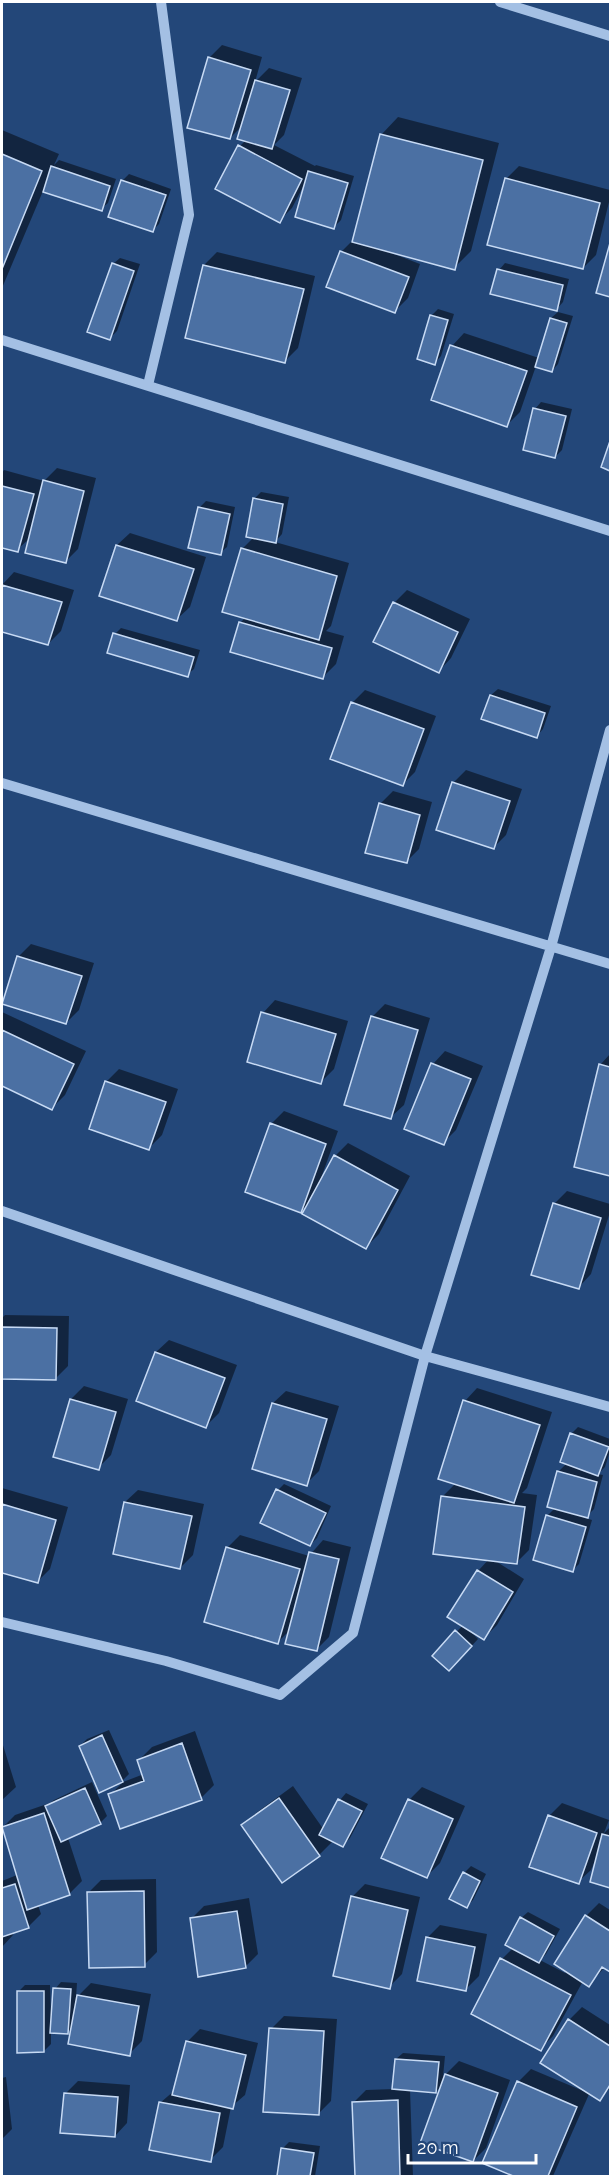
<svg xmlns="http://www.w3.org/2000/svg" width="612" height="2178" viewBox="0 0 612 2178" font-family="Raleway,sans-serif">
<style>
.shadow{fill:#0007}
.building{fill:#4b70a3;stroke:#c7daf4;stroke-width:1.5}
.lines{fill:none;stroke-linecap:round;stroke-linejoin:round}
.minor{stroke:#a4c0e4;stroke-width:10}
</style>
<rect width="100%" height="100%" fill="#234779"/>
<!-- shadow -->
<path class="shadow" d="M222,45l40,12 -7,25 14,-14 33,10 -18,57 -10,10 41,21 1,-1 38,11 -13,44 -7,7 -30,-42 -12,23 -13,13 -39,-75 6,-6 -3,-15 -13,13 -21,-80z
M398,117l101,26 -28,108 -17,17 -59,-16 -1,2 26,10 -12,34 -13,13 -54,-59 13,-13 27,-104z
M2,130l57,24 -5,11 5,-5 57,19 -8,24 -7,6 -58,-18 -41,97z
M519,166l91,24v8l-14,57 -13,13 -77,-89z
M129,174l42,15 -12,35 -6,6 -31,-49z
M610,248v47l-12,-3z
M217,252l98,24 -17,72 -13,13 -81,-96z
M120,258l20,6 -23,67 -7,7 3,-74z
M505,263l64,16 -6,23 -6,7 -58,-39z
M438,309l16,5 -13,42 -6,7 -4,-47z
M558,312l15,4 -15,48 -6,7 -16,-5 -16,46 -13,13 -55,-79 12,-13 75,25 12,-40z
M541,402l31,7 -10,41 -7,7 -20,-48z
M57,468l39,10 -18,71 -13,13 -35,-24 -13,12 -15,-4v-73l2,-3 40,11z
M261,492l28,5 -7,37 -7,8 74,21 -18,63 -5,5 18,5 -8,28 -13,13 -83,-54 5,-5 -3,-69 12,-12v-38z
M206,501l29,6 -8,40 -7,6 -21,-45z
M130,533l76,24 -16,50 -13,12 -60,-74z
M14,572l60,18 -13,41 -13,13 -46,-14v-45z
M407,590l63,29 -19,39 -12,13 -45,-68z
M121,628l79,22 -6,19 -7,6 -72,-41z
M498,689l53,17 -8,23 -6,7 -54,-18 8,-23z
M365,690l71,26 -21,56 -13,13 -50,-82z
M466,770l56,19 -16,46 -13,13 -40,-65z
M393,791l39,11 -13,47 -13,13 -26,-58z
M31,944l63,19 -15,47 -13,13 -48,-66z
M275,1000l73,21 -14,48 -13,13 -58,-69z
M385,1004l45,14 -26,87 -13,12 -19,-100z
M2,1012l84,39 -21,44 -13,13 -50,-23z
M445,1051l38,15 -27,64 -13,13 -37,-15 27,-64z
M610,1054v120l-34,-8 24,-101z
M119,1069l59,20 -16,46 -13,13 -43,-66z
M284,1111l54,20 -17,47 2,1 12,-23 13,-13 62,33 -31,58 -13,13 -57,-44 -8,8 -30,-87z
M567,1191l43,13v8l-19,62 -12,13 -25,-83z
M5,1315l64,1 -1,50 -13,13 -53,-2v-59z
M169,1340l68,25 -18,48 -13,13 -50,-74z
M84,1386l44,13 -17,56 -13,13 -27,-69z
M477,1388l75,24 -25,76 -5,5 15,2 -8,55 -13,13 -22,-3 30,19 -27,46 -13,13 -14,-7 8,8 -22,24 -22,-7 29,-31 15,-54 11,-12 -47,-62 14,-14 9,-82z
M286,1391l53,15 -20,65 -13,13 -33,-81z
M578,1427l32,12v12l-5,16 -7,7 5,1 -9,34 -9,9 7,2 -13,44 -6,6 -26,-54 8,-8 3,-36 9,-9 4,-29z
M284,1484l47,22 -14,32 -7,7 -32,-55z
M2,1488l66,19 -18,62 -13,13 -35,-11z
M138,1490l66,14 -11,51 -13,13 -55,-66z
M240,1535l69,21 14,-16 28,7 -22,90 -13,13 -25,-21 -13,13 -51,-94z
M109,1730l20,44 -7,7 -42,-35 7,-7z
M195,1731l19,54 -13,13 -91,-3 13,-13 21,-8 -5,-14 13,-13z
M2,1742l14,45 -14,13z
M92,1782l15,34 -7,7 -32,15 14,43 -13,13 -31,11 3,9 -13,13 -16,5 1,3 -11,12v-66l15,-6 -15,-47 13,-13 35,-12 4,-3z
M293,1786l31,44 16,-30 6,-7 22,11 -18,34 -7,7 -14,-7 3,4 -13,13 -37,26 -39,-55 13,-13z
M422,1787l43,19 -25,57 -13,13 -18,-76z
M562,1803l47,17 -5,13 6,-6v59l-19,-5 5,-18h-2l-3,7 -13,12 -29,-66z
M471,1866l15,8 -13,26 -6,6 -3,-33z
M156,1879l1,73 -13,13 -56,-72 13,-13z
M365,1884l55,13 -18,77 -13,13 -37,-90z
M249,1898l9,56 -13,13 -54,-48 13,-13z
M599,1903l11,7v60l-5,-3 -16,18 -6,-4 -30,55 -13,13 -38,-90 11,-11 8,-30 7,-6 32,17 -14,25 -6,6 25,13 1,-2 -10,-7 30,-48z
M440,1925l47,9 -8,42 -13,13 -39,-51z
M61,1982l16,1 -1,15 15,-15 60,11 -9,47 -13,13 -56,-27 -5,5 -17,-1v13l-7,7 -26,-59 7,-7h25l1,31h2l2,-27z
M582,2007l28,18v63l-10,11 -10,-7 -37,84h-43l2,-2 6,-92 13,-13 57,24 -45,-31 26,-42z
M284,2016l53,3 -6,82 -13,13 -47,-85z
M200,2029l58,14 -13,52 -14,12 -8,40 -13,13 -50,-57 15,-13 12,-48z
M403,2053l42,3 -2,21 16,-16 51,19 -24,68 -13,13 -31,-76 -6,7 -26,-3 3,87h-56l-4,-73 13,-13 28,-1 2,-30z
M6,2077l6,52 -10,10v-61z
M78,2081l52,4 -3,38 -12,13 -50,-42z
M289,2142l31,4 -5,30h-37l4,-27z"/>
<!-- building -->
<path class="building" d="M208,57l43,13 -21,69 -43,-11z
M255,80l35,10 -18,59 -35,-10z
M380,134l103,26 -28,110 -103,-28z
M238,145l64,34 -22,44 -65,-34z
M2,154l40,17 -40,98z
M51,166l59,20 -8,25 -59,-19z
M308,171l40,12 -14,46 -39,-12z
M505,178l95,25 -17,66 -96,-24z
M121,180l45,15 -13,37 -45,-15z
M610,243v54l-14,-4z
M340,251l69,26 -14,36 -69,-26z
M112,263l22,8 -24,69 -23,-8z
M203,265l101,24 -19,74 -100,-25z
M497,269l66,16 -6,26 -67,-17z
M430,315l18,5 -13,45 -18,-6z
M550,318l17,5 -15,49 -17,-5z
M450,345l77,26 -20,56 -76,-27z
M533,408l33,8 -11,42 -32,-8z
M610,441v30l-9,-4z
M43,480l41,11 -18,72 -41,-10z
M2,486l32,8 -16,58 -16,-4z
M253,498l30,6 -7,39 -30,-6z
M198,507l32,7 -9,41 -33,-7z
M116,545l78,24 -17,52 -78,-25z
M241,548l96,28 -18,64 -97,-28z
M2,585l60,17 -14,43 -46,-13z
M393,602l65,30 -19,41 -66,-31z
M239,622l93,26 -9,31 -93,-27z
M113,633l81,24 -6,20 -81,-24z
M490,695l55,18 -8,25 -56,-19z
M351,702l73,27 -21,57 -73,-27z
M452,782l58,19 -16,48 -58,-19z
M379,803l41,12 -13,48 -42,-10z
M17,956l65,20 -16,48 -64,-20z
M261,1012l75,22 -15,50 -74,-22z
M371,1016l47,14 -27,89 -47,-14z
M2,1030l72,34 -22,46 -50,-24z
M431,1063l40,16 -27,66 -40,-16z
M599,1064l11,3v109l-36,-9z
M105,1081l61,21 -17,48 -60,-21z
M270,1123l56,21 -25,69 -56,-21z
M334,1155l64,35 -32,59 -64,-35z
M553,1203l48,15 -22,71 -48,-14z
M2,1327l55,1 -1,52 -54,-1z
M155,1352l70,26 -19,50 -70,-27z
M70,1399l46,13 -17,58 -46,-13z
M463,1400l77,25 -26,78 -76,-24z
M272,1403l55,16 -20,67 -55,-17z
M570,1433l39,14 -11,29 -38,-14z
M557,1471l40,11 -9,36 -41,-11z
M276,1489l50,24 -16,33 -50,-23z
M441,1496l84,11 -8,57 -84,-10z
M124,1502l68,14 -12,53 -67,-15z
M2,1504l54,16 -18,63 -36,-10z
M546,1515l40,12 -13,45 -40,-12z
M226,1547l74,22 -22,75 -74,-22z
M309,1552l30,7 -22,92 -32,-7z
M477,1570l36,22 -29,48 -37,-23z
M455,1630l17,16 -23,25 -17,-15z
M102,1735l21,47 -24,11 -20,-47z
M182,1743l20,57 -82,29 -12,-35 36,-13 -7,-21z
M85,1788l16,36 -40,18 -16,-36z
M279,1798l41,58 -38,27 -41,-58z
M338,1799l24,12 -19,36 -24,-12z
M408,1799l45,20 -26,59 -46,-20z
M44,1813l26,82 -43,15 -25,-83z
M548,1815l49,18 -18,51 -50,-17z
M602,1834l8,2v52l-20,-6z
M463,1872l17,9 -13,27 -18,-9z
M15,1884l14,44 -27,9v-49z
M144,1891l1,76 -56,1 -2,-76z
M351,1896l57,14 -18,79 -57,-13z
M237,1911l9,57 -48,9 -8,-59z
M585,1915l25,16v41l-8,-5 -13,20 -35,-23z
M520,1917l34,19 -15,27 -34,-18z
M426,1937l49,10 -9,44 -49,-10z
M500,1958l71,37 -30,56 -70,-37z
M53,1988l18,1 -3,45 -18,-1z
M17,1991h27v61l-27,1z
M77,1995l62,11 -9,50 -62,-12z
M568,2019l42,27v39l-10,16 -60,-38z
M269,2028l55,3 -5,84 -56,-3z
M186,2041l60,14 -13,54 -61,-14z
M395,2059l44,3 -3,31 -44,-4z
M445,2074l53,19 -25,69 -53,-19z
M517,2081l60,26 -29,69h-35l-31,-13z
M64,2093l54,4 -3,40 -55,-4z
M398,2100l2,76h-45l-3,-74z
M159,2102l61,11 -9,49 -62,-12z
M281,2148l33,5 -4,23h-33z"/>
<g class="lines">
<!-- minor -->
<path class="minor" d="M500,2l110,34
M2,340l608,191
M148,385l41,-170 -28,-213
M2,783l608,181
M2,1211l423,145 185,51
M2,1622l164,39 114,34 73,-62 72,-277 126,-409 59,-217"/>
</g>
<!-- border -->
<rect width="612" height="2178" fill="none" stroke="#ffffff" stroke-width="6"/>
<!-- scale -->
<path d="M408 2154v9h128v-9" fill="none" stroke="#ffffff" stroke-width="3"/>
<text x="417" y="2154" font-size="18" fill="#ffffff" stroke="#234779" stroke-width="4.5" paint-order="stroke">20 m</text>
</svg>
